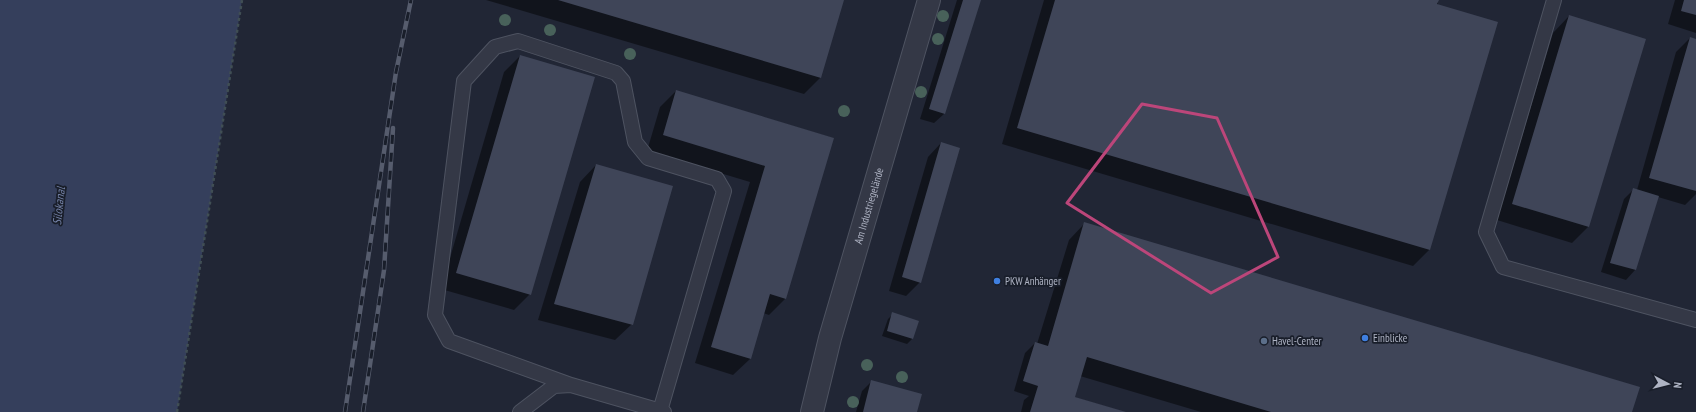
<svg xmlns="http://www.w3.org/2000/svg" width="1696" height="412" viewBox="0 0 1696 412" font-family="'PT Sans Narrow',sans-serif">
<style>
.water{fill:#353f5c}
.shadow{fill:#0007}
.building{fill:#3f4558}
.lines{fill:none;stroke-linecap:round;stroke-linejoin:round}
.service-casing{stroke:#4e5361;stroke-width:16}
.minor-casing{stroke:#4e5361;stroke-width:24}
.path{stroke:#404e54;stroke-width:2.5;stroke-dasharray:3 3;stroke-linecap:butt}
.service{stroke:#343846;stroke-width:14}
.minor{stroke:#343846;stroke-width:22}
.rail-casing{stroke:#565c6d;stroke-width:4.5}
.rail{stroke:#191e2a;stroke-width:3;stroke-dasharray:9;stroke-linecap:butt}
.tree{fill:#48615a}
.marked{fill:none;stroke:#bc467a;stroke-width:3;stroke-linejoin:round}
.shop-dot{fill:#3f7fe0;stroke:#191e2a;stroke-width:1.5}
.service-dot{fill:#5c6f8a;stroke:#191e2a;stroke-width:1.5}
.labels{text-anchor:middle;stroke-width:3.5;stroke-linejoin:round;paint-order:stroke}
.street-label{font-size:11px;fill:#aeb3c3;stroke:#191e2a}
.poi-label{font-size:11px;fill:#aeb3c3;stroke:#191e2a;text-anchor:start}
.water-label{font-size:12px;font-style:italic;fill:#7785aa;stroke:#191e2a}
</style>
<rect width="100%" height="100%" fill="#212635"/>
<!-- water -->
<path class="water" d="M0,0h242l-65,412h-177z"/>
<!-- shadow -->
<path class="shadow" d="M486,0h357l-23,78 -16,16z
M957,0h22l-35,114 -10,9 -14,-4z
M1044,0h394l-8,249 -17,17 -411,-122z
M1675,0h21v33l-28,-9z
M1569,16l19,211 -16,16 -75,-23 56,-187z
M1690,38l6,2v154l-11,11 -27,-8 -23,73 -9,10 -25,-8 23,-73 10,-10 3,1 39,-138z
M520,56l10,238 -16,16 -73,-21 63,-217z
M676,91l157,47 -48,161 -16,16 -6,-2 -13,46 -17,16 -38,-12 55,-181 -103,-31 13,-44z
M941,143l-21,139 -14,14 -17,-5 39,-134z
M596,165l36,159 -17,16 -77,-20 42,-138z
M1085,223l546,189h-430l-121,-36 -6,21 50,15h-103l3,-12 5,-4 -15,-5 11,-38 10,-10 2,1 32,-104z
M893,314l24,7 -5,18 -5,5 -25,-8 6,-17z
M872,381l44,31h-60l6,-21z"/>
<!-- building -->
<path class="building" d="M558,0h286l-23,78z
M963,0h18l-36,114 -16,-5z
M1055,0h384l-2,4 61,18 -68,228 -413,-122z
M1684,0h12v15l-15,-4z
M1569,15l77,24 -57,188 -77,-23z
M1690,37l6,2v152l-47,-13z
M520,55l75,22 -64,218 -75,-22z
M676,90l158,48 -48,161 -16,-5 -19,65 -40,-12 54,-181 -102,-31z
M941,142l19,6 -39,135 -19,-6z
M596,164l77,22 -40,139 -79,-21z
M1633,188l26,8 -23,74 -26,-7z
M1084,222l556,165 -8,25h-361l-184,-55 -12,40 51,15h-96l8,-26 -15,-5 12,-39 13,4z
M892,312l27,9 -6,18 -26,-8z
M871,380l51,14 -5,18h-54z"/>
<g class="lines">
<!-- service casing -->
<g class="service-casing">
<path id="service" d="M1554,0l-68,232 17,35 193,53
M571,385l-122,-44 -14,-26 29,-234 31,-34 23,-6 98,32 7,8 12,61 13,16 69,21 7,12 -64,220
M520,412l34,-26 17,-1 93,27"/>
</g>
<!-- minor casing -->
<g class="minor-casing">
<g id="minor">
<path id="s1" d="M812,412l18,-74 99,-338"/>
</g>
</g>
<!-- path -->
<path class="path" d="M177,412l65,-412"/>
<!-- service -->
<use href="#service" class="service"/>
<!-- minor -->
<use href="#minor" class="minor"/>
<!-- rail casing -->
<g class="rail-casing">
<path id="rail" d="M345,412l51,-340 15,-72
M363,412l21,-142 9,-142"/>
</g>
<!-- rail -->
<use href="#rail" class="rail"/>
</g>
<!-- trees -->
<g class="tree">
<circle cx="943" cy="16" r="6"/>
<circle cx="505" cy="20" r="6"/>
<circle cx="550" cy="30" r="6"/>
<circle cx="938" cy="39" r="6"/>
<circle cx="630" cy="54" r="6"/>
<circle cx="921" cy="92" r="6"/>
<circle cx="844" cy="111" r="6"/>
<circle cx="867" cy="365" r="6"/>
<circle cx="902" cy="377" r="6"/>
<circle cx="853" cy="402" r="6"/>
</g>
<!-- marked area -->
<path class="marked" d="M1142,104l75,14 61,139 -67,36 -144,-90z"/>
<!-- markers -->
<g class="shop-dot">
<circle cx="997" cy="281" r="4"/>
<circle cx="1365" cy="338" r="4"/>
</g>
<circle class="service-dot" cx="1264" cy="341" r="4"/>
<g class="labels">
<!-- street labels -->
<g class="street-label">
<text dy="4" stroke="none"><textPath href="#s1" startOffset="214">Am Industriegelände</textPath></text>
</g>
<!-- poi labels -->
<g class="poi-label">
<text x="1005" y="285">PKW Anhänger</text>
<text x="1373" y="342">Einblicke</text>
<text x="1272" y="345">Havel-Center</text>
</g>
<!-- water labels -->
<g class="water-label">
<text transform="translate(59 206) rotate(-84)" y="4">Silokanal</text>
</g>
</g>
<!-- north arrow -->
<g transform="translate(1668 384) rotate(97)" stroke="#191e2a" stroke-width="3" paint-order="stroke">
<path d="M0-3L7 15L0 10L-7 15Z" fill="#aeb3c3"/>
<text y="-6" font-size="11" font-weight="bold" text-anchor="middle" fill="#aeb3c3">N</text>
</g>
</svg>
